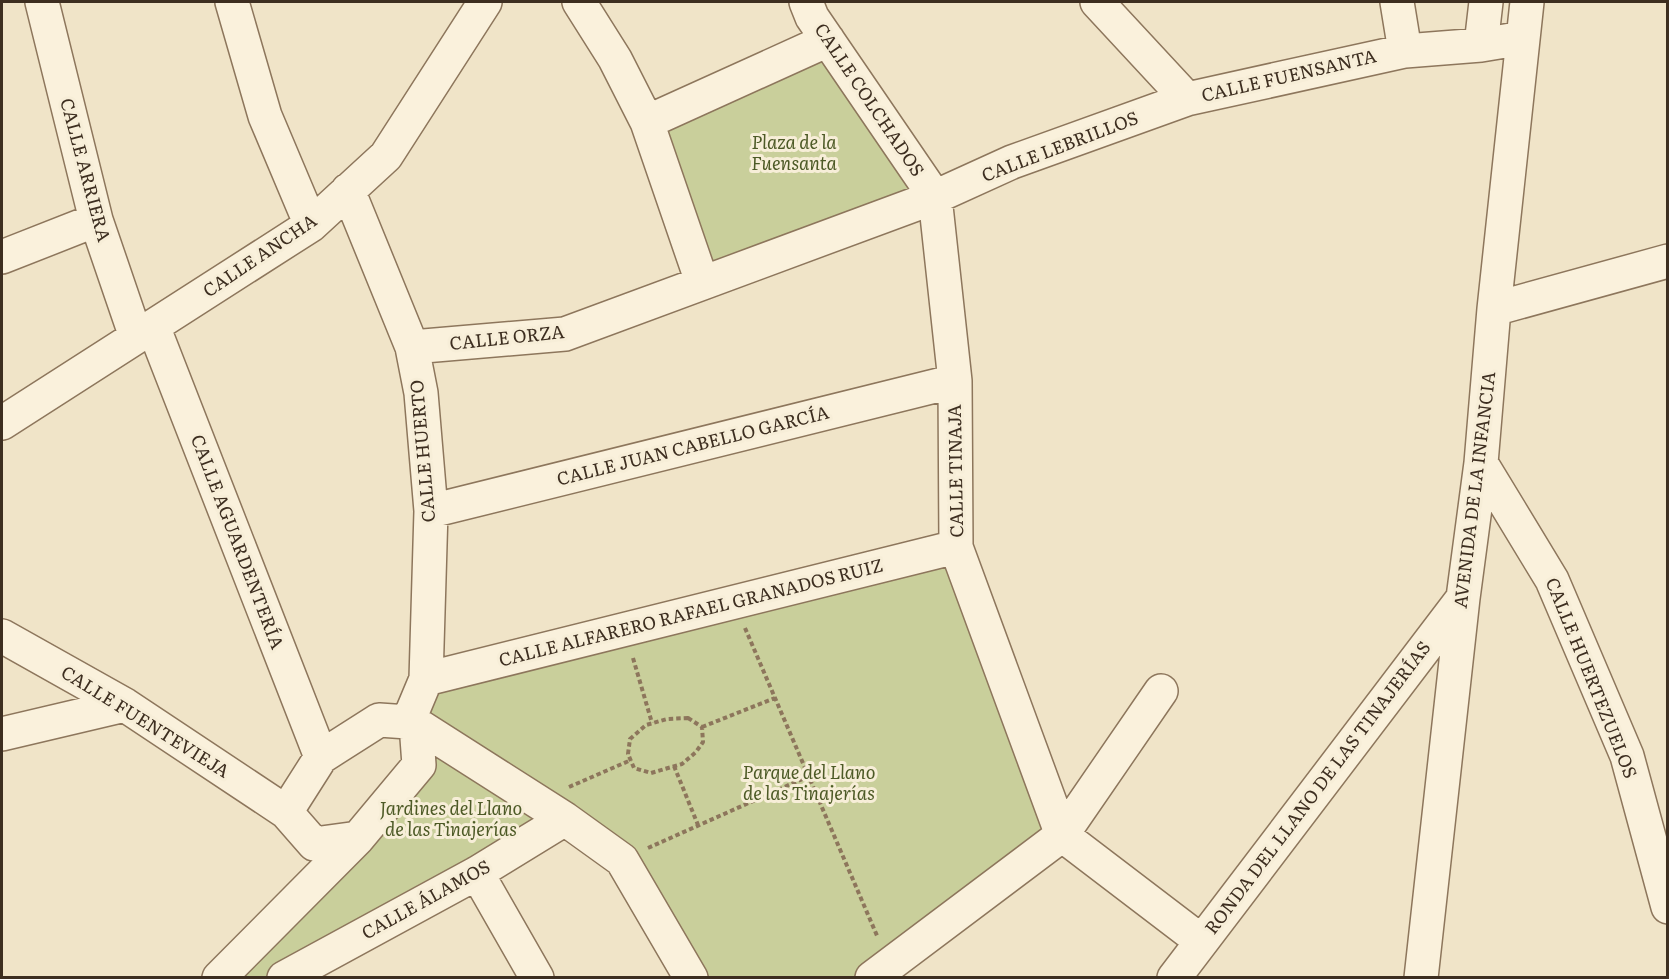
<svg xmlns="http://www.w3.org/2000/svg" width="1669" height="979" viewBox="0 0 1669 979" font-family="Literata,serif">
<style>
.green{fill:#c9cf9b}
.lines{fill:none;stroke-linecap:round;stroke-linejoin:round}
.minor-casing{stroke:#8d765c;stroke-width:36}
.path{stroke:#8d765c;stroke-width:4;stroke-dasharray:4.5 3;stroke-linecap:butt}
.minor{stroke:#faf1dc;stroke-width:33}
.labels{text-anchor:middle;stroke-width:6;stroke-linejoin:round;paint-order:stroke}
.street-label{font-size:18px;fill:#3d2e20;stroke:#f7eed8}
.park-label{font-size:18px;font-style:italic;fill:#4d5a26;stroke:#f7eed8}
</style>
<rect width="100%" height="100%" fill="#f0e4c8"/>
<!-- green -->
<path class="green" d="M828,40l107,157 -233,85 -55,-160z
M956,547l106,288 -190,142h-181l-69,-117 -57,-41 -281,158 -65,1 200,-213 7,-86z"/>
<g class="lines">
<!-- minor casing -->
<g class="minor-casing">
<path id="minor" d="M42,2l54,218 40,117
M232,2l33,114 46,109
M579,2l36,57 32,63
M806,2l6,15 123,180 20,184 1,166 106,288
M1097,2l90,97
M1397,2l8,49
M1481,45l5,-43
M348,190l64,157 9,46 10,118 -5,168 -18,43
M2,257l94,-37
M702,282l-55,-160 181,-82
M1494,309l174,-48
M153,326l168,431
M412,347l153,-13 370,-137 77,-35 175,-63 218,-48 76,-6 42,-7
M2,423l309,-198 75,-69 99,-154
M1481,463l71,117 75,176 41,151
M431,511l524,-130
M2,636l123,69 161,107
M426,679l530,-132
M379,720l29,2 8,2 3,41 -61,73 -44,6 -28,-32 35,-55z
M416,724l149,95 57,41 69,118
M2,734l123,-29
M1062,835l139,106
M477,873l60,105
M219,978l139,-140
M284,978l193,-105 88,-54
M872,978l190,-143 99,-144
M1174,978l289,-380
M1421,978l42,-380 18,-135 13,-154 33,-307"/>
</g>
<!-- path -->
<path class="path" d="M745,628l133,310
M633,658l19,65
M688,718l14,9 1,15 -7,10 -14,12 -31,9 -17,-5 -6,-14 2,-15 16,-14 21,-6z
M702,727l73,-29
M674,766l24,59
M569,787l62,-27
M648,848l161,-72"/>
<!-- minor -->
<use href="#minor" class="minor"/>
</g>
<g class="labels">
<!-- street labels -->
<g class="street-label">
<text transform="translate(1289 76) rotate(-13)" y="6">CALLE FUENSANTA</text>
<text transform="translate(869 100) rotate(56)" y="6">CALLE COLCHADOS</text>
<text transform="translate(1060 147) rotate(-21)" y="6">CALLE LEBRILLOS</text>
<text transform="translate(85 170) rotate(75)" y="6">CALLE ARRIERA</text>
<text transform="translate(260 256) rotate(-34)" y="6">CALLE ANCHA</text>
<text transform="translate(507 338) rotate(-6)" y="6">CALLE ORZA</text>
<text transform="translate(693 446) rotate(-14)" y="6">CALLE JUAN CABELLO GARCÍA</text>
<text transform="translate(423 451) rotate(-95)" y="6">CALLE HUERTO</text>
<text transform="translate(956 471) rotate(-91)" y="6">CALLE TINAJA</text>
<text transform="translate(1475 490) rotate(-83)" y="6">AVENIDA DE LA INFANCIA</text>
<text transform="translate(237 542) rotate(69)" y="6">CALLE AGUARDENTERÍA</text>
<text transform="translate(691 613) rotate(-14)" y="6">CALLE ALFARERO RAFAEL GRANADOS RUIZ</text>
<text transform="translate(1591 678) rotate(68)" y="6">CALLE HUERTEZUELOS</text>
<text transform="translate(145 722) rotate(32)" y="6">CALLE FUENTEVIEJA</text>
<text transform="translate(1318 788) rotate(-53)" y="6">RONDA DEL LLANO DE LAS TINAJERÍAS</text>
<text transform="translate(426 900) rotate(-29)" y="6">CALLE ÁLAMOS</text>
</g>
<!-- park labels -->
<g class="park-label">
<text x="794" y="149">Plaza de la<tspan x="794" dy="21">Fuensanta</tspan></text>
<text x="809" y="779">Parque del Llano<tspan x="809" dy="21">de las Tinajerías</tspan></text>
<text x="451" y="815">Jardines del Llano<tspan x="451" dy="21">de las Tinajerías</tspan></text>
</g>
</g>
<!-- border -->
<rect width="1669" height="979" fill="none" stroke="#3d2e20" stroke-width="6"/>
</svg>
